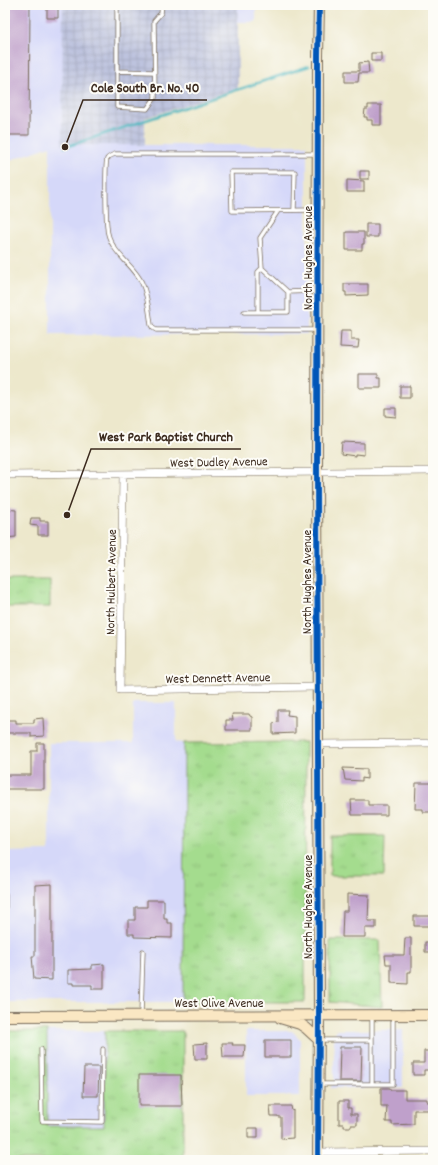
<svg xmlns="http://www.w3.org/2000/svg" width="438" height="1165" viewBox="0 0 438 1165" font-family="Dekko,sans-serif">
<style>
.built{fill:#d5d8f9}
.industrial{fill:url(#industrial-grid)}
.grass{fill:url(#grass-tufts);stroke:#708356}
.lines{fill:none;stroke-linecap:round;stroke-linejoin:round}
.stream{stroke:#47b6bf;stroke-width:2.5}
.building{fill:#bfa0cb}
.lane-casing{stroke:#796c5b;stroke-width:5}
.street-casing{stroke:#796c5b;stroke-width:8}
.secondary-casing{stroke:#796c5b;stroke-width:12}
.lane{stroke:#fff;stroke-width:3.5}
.street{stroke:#fff;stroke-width:7}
.secondary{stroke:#fae7c3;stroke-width:10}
.cycleway-casing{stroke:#fdfcf7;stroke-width:8}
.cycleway{stroke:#0057b8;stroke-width:6}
.labels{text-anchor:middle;stroke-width:4;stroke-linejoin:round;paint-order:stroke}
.street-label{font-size:13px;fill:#3b2a1e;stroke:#fdfcf7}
.leader{fill:none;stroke:#3b2a1e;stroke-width:1.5}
.callout-dot{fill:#3b2a1e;stroke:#fdfcf7;stroke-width:1.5}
.callout-label{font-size:14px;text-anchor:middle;font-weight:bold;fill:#3b2a1e;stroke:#fdfcf7;stroke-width:4;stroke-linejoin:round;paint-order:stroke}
</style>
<defs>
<pattern id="industrial-grid" width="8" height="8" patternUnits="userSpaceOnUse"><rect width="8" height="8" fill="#bdc3de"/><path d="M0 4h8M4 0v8" fill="none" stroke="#a3a8be"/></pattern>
<pattern id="grass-tufts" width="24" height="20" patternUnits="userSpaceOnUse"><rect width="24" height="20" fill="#a4dc8e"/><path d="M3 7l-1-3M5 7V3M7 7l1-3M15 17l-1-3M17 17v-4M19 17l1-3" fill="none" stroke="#8ebd7a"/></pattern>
</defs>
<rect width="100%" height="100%" fill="#fdfcf7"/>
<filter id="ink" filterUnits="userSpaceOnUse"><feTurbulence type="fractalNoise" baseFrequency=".025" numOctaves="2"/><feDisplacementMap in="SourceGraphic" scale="8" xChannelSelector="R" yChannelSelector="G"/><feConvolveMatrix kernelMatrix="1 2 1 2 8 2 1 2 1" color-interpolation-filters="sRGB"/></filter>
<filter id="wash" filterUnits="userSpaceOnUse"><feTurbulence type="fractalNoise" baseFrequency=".012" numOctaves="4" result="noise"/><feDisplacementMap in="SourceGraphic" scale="16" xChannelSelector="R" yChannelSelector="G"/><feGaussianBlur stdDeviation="0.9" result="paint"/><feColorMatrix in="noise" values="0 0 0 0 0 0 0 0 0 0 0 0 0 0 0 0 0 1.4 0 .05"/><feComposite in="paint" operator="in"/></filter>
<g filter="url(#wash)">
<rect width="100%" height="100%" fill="#ede8cc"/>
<!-- built -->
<path class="built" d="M5,5h58v140h244v189l-257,1v-189l-45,16z
M238,5h18v17h-18z
M133,703h43v39l8,1 -1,259h-178v-150l44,-1v-108h84z
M337,1030h66v58h-73l4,-6v-48z
M47,1031h58l-1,95h-57z
M246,1031h46l8,8v57h-54z"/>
<!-- industrial -->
<path class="industrial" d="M63,5h175v83l-93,30v27h-83z"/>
<!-- grass -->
<path class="grass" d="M5,580h45v27h-45z
M306,742l-1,260h-122l1,-259z
M330,836h55l-1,40h-54z
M330,940h50l2,67 -52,-5z
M5,1031h42v95h57l1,-95h78v129h-178z"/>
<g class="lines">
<!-- stream -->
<path class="stream" d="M65,147l244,-81"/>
</g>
<g id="blocks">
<!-- building -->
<path class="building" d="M5,5h25l-1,130h-24z
M47,5h11v13h-11z
M371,53h10v8h-10z
M368,62l1,11h-10l-1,9h-13v-11h14v-8z
M368,105h13v20h-9v-5h-5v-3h-3l1,-8h3z
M360,171h9v8h-9z
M347,180l17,1v11h-17z
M366,224h12v13h-12z
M346,232h18v12h-2v6h-16z
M344,284h24v11l-22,1v-4h-2z
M341,331h10v9h8l-1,8 -18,-1z
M359,374h19v4h3v10h-22z
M400,386h10v12h-10z
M385,408h11v9l-11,-1z
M342,442l22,1v12l-9,-1v2l-14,-2z
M5,509l11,1v27l-11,1z
M31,518h9v3h8v14h-10v-9l-8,-1z
M278,710h10l-1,5 8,1v17l-22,1v-11l5,-1z
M232,714h17l1,2 2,1v13h-26v-10h7z
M43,718l1,18 -13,1v-4h-26v-13h11v3h18v-4z
M37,743h7v46h-39v-14h26v-24h6z
M343,768l24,1v10l-5,-1v3l-17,-1z
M416,783h17v29h-10v-3h-8z
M351,800h17v5h19v10h-35z
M52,884v96l-18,-1 -2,-23h3v-71z
M347,894l22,1 -1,26h8v7h-11v9h-23l1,-26h4z
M147,900h17v19h3v4h5v15l-38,-1v-3h-6v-14h7v-13h12z
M414,916h19v10h-19z
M405,938h6v34h-3v12l-17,-1v-19h-5l-1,-9h19z
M425,942h8v10h-8z
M104,964v25h-12v-4h-19v-2h-5v-13l24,-1v-4z
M265,1040h26v17h-26z
M207,1043v16h-12l-1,-15z
M222,1043h11l-1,2h13l-1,12h-21z
M340,1047h22l-1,34h-22z
M424,1051h9v19h-9v5h-11v-12h11z
M84,1067h15l-1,29h-15z
M139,1075h42l1,31h-43z
M381,1088h9v2h15v9h22v3h6v8h-19v14l-22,1v-3h-6l1,-16h-6z
M339,1101h9v7h3v6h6v11h-6v2h-7v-3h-5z
M270,1106h21l1,5 1,-1v28l-12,1v-22h-3v-1h-7z
M248,1128h10v10h-10z"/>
</g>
</g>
<g filter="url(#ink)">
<use href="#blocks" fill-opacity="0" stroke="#796c5b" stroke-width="1"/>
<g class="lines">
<!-- lane casing -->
<g class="lane-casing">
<path id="lane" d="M118,5l-1,2v100l30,2 8,-11 -1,-77 7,-8 1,-8
M117,71l37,1
M294,210l1,-38h-64l1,39 85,-1
M278,211l-18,27 2,30 26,24 27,-1
M244,312h44v-20
M258,312v-40l4,-4
M316,330h-160l-3,-2 -2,-3c-2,-14 -3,-29 -9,-42 -6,-14 -20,-23 -28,-36 -4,-6 -7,-14 -7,-21 -1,-8 -2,-63 0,-67 2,-3 5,-4 8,-5h202
M5,895v23
M141,1014l2,-63
M372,1016v68
M320,1040h52
M41,1049l1,72 60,1 1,-73
M320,1084h73v-67"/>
</g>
<!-- street casing -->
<g class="street-casing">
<path id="street" d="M123,474l-3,216 197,-3
M5,475l428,-4
M317,744l116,-1
M318,1152l115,-1"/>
</g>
<!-- secondary casing -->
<g class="secondary-casing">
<path id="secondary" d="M5,1016l428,-1
M280,1018l20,6 6,4 13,12
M318,1160l1,-145 -2,-543 1,-417 1,-50"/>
</g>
<!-- lane -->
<use href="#lane" class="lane"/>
<!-- street -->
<use href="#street" class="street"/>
<!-- secondary -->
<use href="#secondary" class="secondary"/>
<!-- cycleway casing -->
<g class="cycleway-casing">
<path id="cycleway" d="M318,1160l1,-145 -2,-543 1,-417 1,-50"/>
</g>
<!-- cycleway -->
<use href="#cycleway" class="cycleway"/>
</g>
</g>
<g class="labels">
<!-- street labels -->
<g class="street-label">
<text transform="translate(307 258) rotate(-90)" y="5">North Hughes Avenue</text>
<text transform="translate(219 461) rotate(-1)" y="5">West Dudley Avenue</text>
<text transform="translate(110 582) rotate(-89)" y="5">North Hulbert Avenue</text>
<text transform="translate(306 582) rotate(-90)" y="5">North Hughes Avenue</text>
<text transform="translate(218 677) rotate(-1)" y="5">West Dennett Avenue</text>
<text transform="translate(307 907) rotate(-90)" y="5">North Hughes Avenue</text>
<text x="219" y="1007">West Olive Avenue</text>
</g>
</g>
<!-- callouts -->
<path class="leader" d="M65 147L83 100H207M67 515L91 449H241"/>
<g class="callout-dot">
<circle cx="65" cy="147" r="4"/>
<circle cx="67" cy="515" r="4"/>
</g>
<g class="callout-label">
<text x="145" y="92">Cole South Br. No. 40</text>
<text x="166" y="441">West Park Baptist Church</text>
</g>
<!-- margin -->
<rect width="438" height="1165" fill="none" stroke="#fdfcf7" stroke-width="20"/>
</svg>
